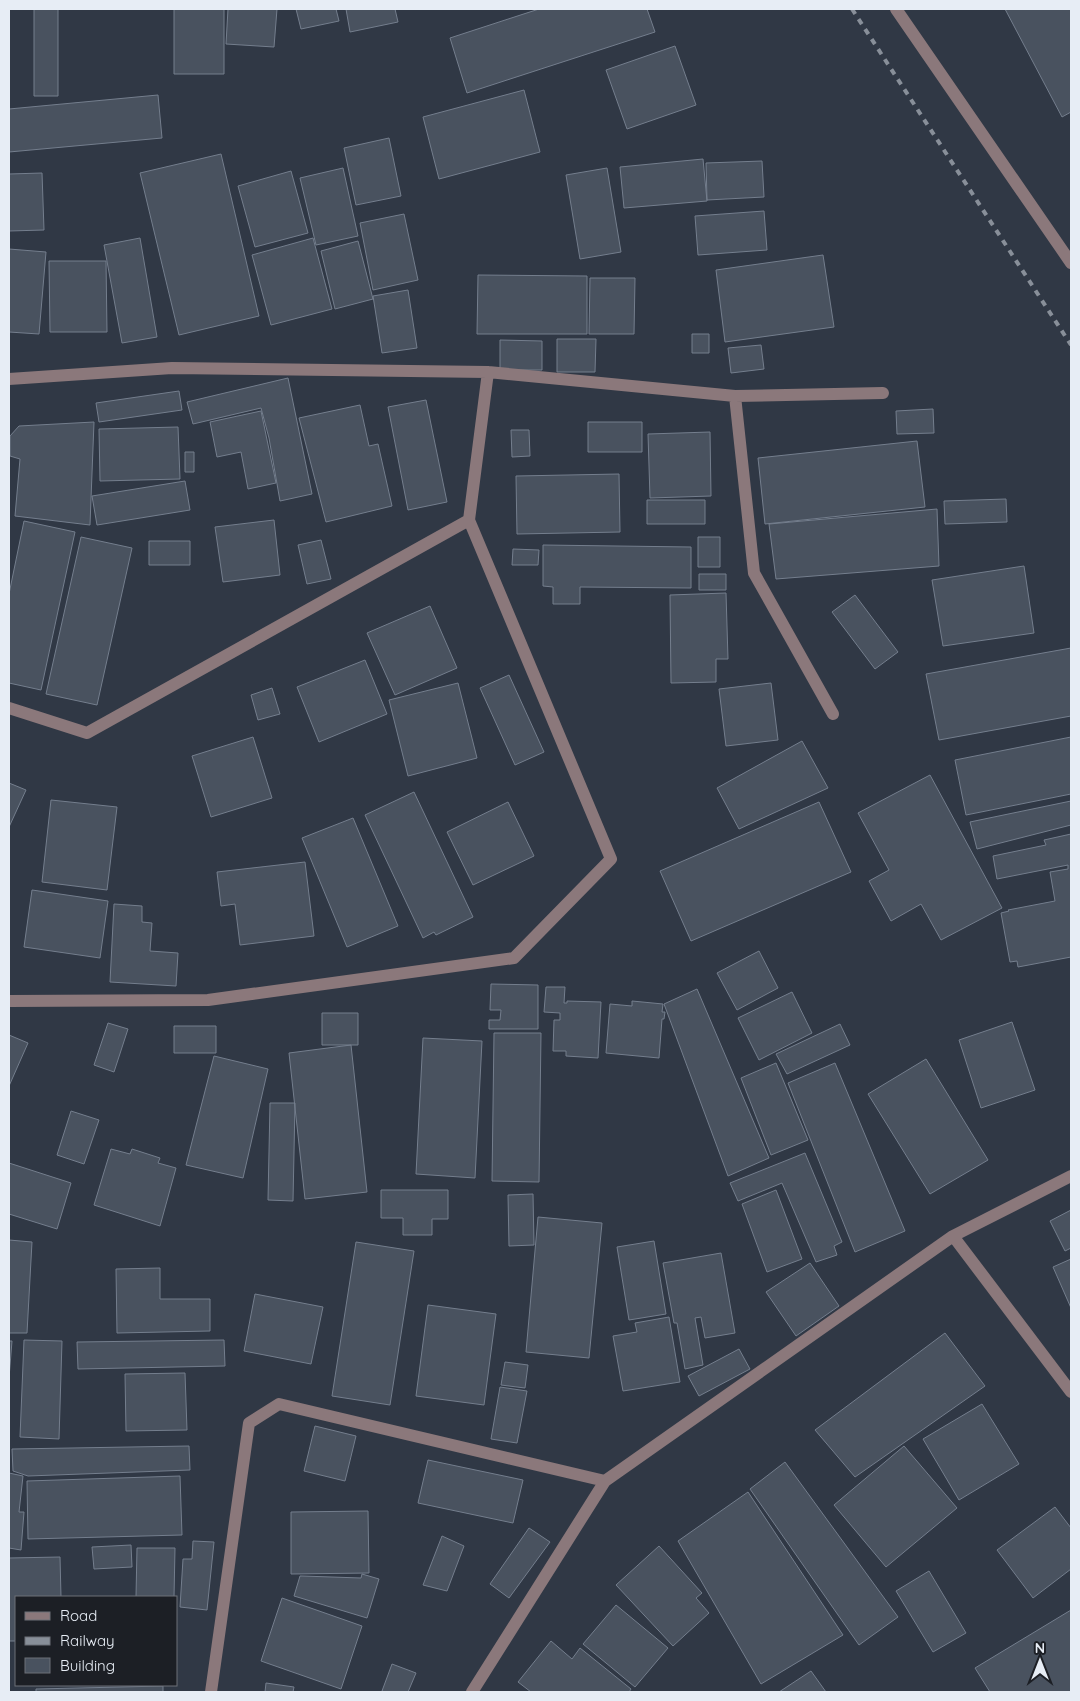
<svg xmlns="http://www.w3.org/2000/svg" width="1080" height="1701" viewBox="0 0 1080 1701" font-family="Quicksand,sans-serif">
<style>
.building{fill:#49525f;stroke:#747e8d}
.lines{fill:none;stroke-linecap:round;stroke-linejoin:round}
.minor{stroke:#8b787b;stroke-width:12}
.rail{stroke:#888f99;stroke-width:4;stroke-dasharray:6 6;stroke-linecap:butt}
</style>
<rect width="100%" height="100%" fill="#303845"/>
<!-- building -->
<path class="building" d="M34,9h24v87h-24z
M174,9h50v65h-50z
M228,9h49l-3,38 -48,-3z
M296,9h40l3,12 -38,8z
M346,9h49l3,13 -48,10z
M539,9h108l8,23 -188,61 -17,-55z
M1005,9h66v103l-9,5z
M675,46l21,59 -69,24 -21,-59z
M524,90l16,62 -101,27 -16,-62z
M158,95l4,43 -153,14v-43z
M389,138l12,58 -45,9 -12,-57z
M221,154l38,162 -80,19 -39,-162z
M703,159l4,42 -83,7 -4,-41z
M762,161l2,36 -57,3 -1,-37z
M343,168l15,68 -42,9 -16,-67z
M607,168l14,84 -41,7 -14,-84z
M291,171l17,62 -53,14 -17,-61z
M42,173l2,57 -35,1v-57z
M764,211l3,39 -69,5 -3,-39z
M404,214l14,66 -45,10 -13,-67z
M140,238l17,99 -35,6 -18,-98z
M313,238l19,71 -61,16 -19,-70z
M358,241l15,58 -38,10 -14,-58z
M9,249l37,3 -7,82 -30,-2z
M823,255l11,72 -109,15 -9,-72z
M49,261h57l1,71h-57z
M478,275l109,1v58h-110z
M590,278h45l-1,56h-45z
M408,290l9,58 -35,5 -9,-57z
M692,334h17v19h-17z
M557,339h39l-1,33h-38z
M500,340l42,1v29h-42z
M761,345l3,24 -33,4 -3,-25z
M288,378l24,116 -32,7 -11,-63 -8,-30 -68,16 -6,-22z
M179,391l3,19 -83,12 -3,-19z
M426,400l21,102 -39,8 -20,-103z
M360,405l9,41 9,-2 14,62 -66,16 -27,-104z
M933,409l1,24 -37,1 -1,-23z
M261,411l15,72 -28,6 -7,-37 -24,5 -7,-35z
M94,422l-4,103 -75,-9 5,-57 -10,-3v-20l9,-10z
M588,422h54v30h-54z
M178,427l2,52 -80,2 -1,-52z
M511,430h18l1,26 -18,1z
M710,432l1,64 -61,2 -2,-64z
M917,441l8,66 -160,17 -7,-66z
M185,452h9v20h-9z
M619,474l1,58 -103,2 -1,-58z
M185,481l5,29 -93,15 -5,-29z
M1006,499l1,23 -62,2 -1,-23z
M647,500h58v24h-58z
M937,509l2,57 -163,13 -7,-55z
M274,520l6,55 -57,7 -8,-55z
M24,521l51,11 -34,158 -32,-7v-89z
M81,537l51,11 -35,157 -51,-11z
M698,537h22v30h-22z
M321,540l10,39 -24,5 -9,-39z
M149,541h41v24h-41z
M543,545l148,2v41l-111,-1v17h-27v-17l-10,-1z
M513,549l26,1 -1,15h-26z
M1024,566l10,67 -91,13 -11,-66z
M699,574h27v16h-27z
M726,593l2,66h-12v23l-45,1 -1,-88z
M855,595l43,57 -23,17 -43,-57z
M430,606l27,62 -62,27 -28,-62z
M1071,648v68l-132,24 -13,-66z
M365,660l22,54 -68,28 -22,-55z
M509,675l35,77 -29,13 -35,-77z
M458,683l19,75 -69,18 -19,-76z
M771,683l7,57 -52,6 -7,-57z
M272,688l8,26 -22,6 -7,-25z
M253,737l19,61 -61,19 -19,-61z
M1071,737v57l-105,21 -11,-55z
M802,741l26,47 -89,41 -22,-41z
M930,775l72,133 -61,32 -20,-36 -30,17 -22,-40 20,-11 -31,-57z
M9,783l17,7 -17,37z
M414,792l59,125 -37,18 -2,-3 -11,6 -58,-123z
M51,800l66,7 -10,83 -65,-8z
M1071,801v24l-94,24 -7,-27z
M508,802l26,54 -61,29 -26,-53z
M819,802l32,70 -160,69 -31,-70z
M353,818l45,108 -51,21 -45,-109z
M1071,834v123l-53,10 -1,-6 -7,1 -9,-49 8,-2 -1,-1 47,-9 -5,-29 18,-3v-4l-71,14 -4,-23 53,-11 -2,-5z
M305,862l9,74 -74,9 -5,-41 -14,2 -4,-34z
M32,890l76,11 -8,57 -76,-11z
M114,904l28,2v16l10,1 -2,28 28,2 -2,33 -66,-4z
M759,951l19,37 -41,22 -20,-37z
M491,984l47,1v44h-49v-9h11l1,-10h-11z
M546,987h19l-1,16h3v-2l34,1 -3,56 -32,-2v-5h-13l1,-31h6v-7l-16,-1z
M697,989l72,169 -41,18 -64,-172z
M792,992l20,41 -53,27 -21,-42z
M632,1001l31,3 -1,8h3l-1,7h-2l-3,39 -53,-5 4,-49 22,2z
M322,1013h36v32h-36z
M1012,1022l23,68 -54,18 -22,-68z
M108,1023l20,6 -14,43 -20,-7z
M840,1024l10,21 -63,29 -11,-20z
M174,1026h42v27h-42z
M494,1033h47l-2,149 -47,-1z
M9,1035l19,8 -19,43z
M423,1038l59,3 -7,137 -59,-4z
M351,1045l16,147 -62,7 -16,-146z
M214,1056l54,13 -25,109 -57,-13z
M926,1059l62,101 -58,34 -62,-100z
M776,1063l32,77 -37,15 -30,-77z
M835,1063l70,168 -50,21 -67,-169z
M270,1103h25l-2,98 -25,-1z
M71,1111l28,9 -15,44 -27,-9z
M111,1149l19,5 2,-5 28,9 -2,5 18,5 -16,58 -66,-21z
M805,1153l37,89 -8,4 3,9 -21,7 -34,-79 -44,18 -8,-18z
M9,1163l62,20 -14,46 -48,-15z
M381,1190h67v29h-16v16h-29v-17h-22z
M776,1190l26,69 -35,13 -25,-68z
M533,1194l1,51 -25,1 -1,-51z
M1071,1210v38l-6,3 -15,-30z
M538,1217l64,6 -13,135 -63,-6z
M9,1240l23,2 -5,91h-18z
M654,1241l12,73 -37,6 -12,-73z
M356,1242l58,9 -24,154 -58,-9z
M721,1253l14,80 -30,5 -4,-21 -6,1 8,47 -18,4 -8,-46h-3l-11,-60z
M1071,1259v49l-18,-41z
M810,1263l29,43 -43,30 -30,-44z
M160,1268v31h50v32l-93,2 -1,-64z
M255,1294l68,13 -12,57 -67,-13z
M428,1305l68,9 -12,91 -68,-9z
M669,1317l11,65 -57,9 -10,-55 24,-4 -2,-9z
M945,1333l40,53 -130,91 -40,-47z
M24,1340l38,1 -3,98 -39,-2z
M224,1340l1,26 -147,3 -1,-27z
M9,1341h3l-3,37z
M739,1349l11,20 -51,27 -11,-20z
M505,1362l23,3 -3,23 -24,-3z
M185,1373l2,57 -61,1 -1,-57z
M500,1387l27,4 -10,52 -26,-4z
M982,1404l37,60 -60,36 -36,-61z
M315,1426l41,10 -11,45 -41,-10z
M189,1446l1,24 -162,6 -15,-5 -1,-22z
M904,1446l53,62 -71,59 -52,-62z
M428,1460l95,20 -10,43 -95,-20z
M785,1462l113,155 -39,28 -109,-156z
M9,1473l14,3 -4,36h5l-3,38 -12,-2z
M180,1476l2,59 -154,4 -1,-58z
M748,1492l95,143 -82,49 -83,-143z
M1055,1507l16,21v41l-38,29 -36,-48z
M368,1511l1,62 -78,1v-62z
M529,1528l21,14 -41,56 -19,-14z
M442,1536l22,10 -17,45 -24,-6z
M193,1541l21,1 -7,68 -27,-3 3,-48h9z
M131,1545l1,22 -38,2 -2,-22z
M659,1546l43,47 -6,5 13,15 -36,33 -57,-61z
M137,1548h38l-1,49h-38z
M60,1557l1,40h-45v44h-7v-83z
M929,1571l37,62 -33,19 -37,-61z
M362,1574l17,5 -12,39 -73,-22 6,-20h2l59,2z
M282,1598l80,28 -21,63 -80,-28z
M616,1605l52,43 -33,39 -52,-43z
M1071,1610v82h-81l-15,-24z
M551,1641l21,18 8,-11 51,41 -2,3h-98l-13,-10z
M392,1664l24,9 -8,19h-23l-3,-1z
M811,1671l15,21h-47z
M266,1683l28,4 -1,5h-28z
M163,1686v6h-127v-3z"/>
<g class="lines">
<!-- minor -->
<path class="minor" d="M896,9l175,254
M9,379l163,-11 316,4 247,24 148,-3
M735,396l19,177 79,141
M9,708l78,25 382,-213 19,-148
M9,1001l199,-1 306,-42 97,-99 -142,-339
M953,1236l118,156
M211,1692l38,-269 30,-19 326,77
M472,1692l133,-211 348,-245 118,-60"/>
<!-- rail -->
<path class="rail" d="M852,9l219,336"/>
</g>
<!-- border -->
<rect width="1080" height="1701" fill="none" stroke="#e7edf5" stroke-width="20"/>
<!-- legend -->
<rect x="15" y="1596" width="162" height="90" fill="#1c1f25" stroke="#6d7178"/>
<rect x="25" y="1612" width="25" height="8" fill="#8b787b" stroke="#6d7178"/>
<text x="60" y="1621" font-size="15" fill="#e7edf5">Road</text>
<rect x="25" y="1637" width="25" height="8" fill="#888f99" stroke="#6d7178"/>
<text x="60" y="1646" font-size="15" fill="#e7edf5">Railway</text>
<rect x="25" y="1658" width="25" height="15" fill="#49525f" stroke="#6d7178"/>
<text x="60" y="1671" font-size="15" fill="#e7edf5">Building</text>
<!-- north arrow -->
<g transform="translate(1040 1661)" stroke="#1c1f25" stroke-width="4" paint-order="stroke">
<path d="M0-4L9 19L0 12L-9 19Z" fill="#e7edf5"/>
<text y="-8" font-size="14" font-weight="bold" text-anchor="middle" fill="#e7edf5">N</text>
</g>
</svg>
